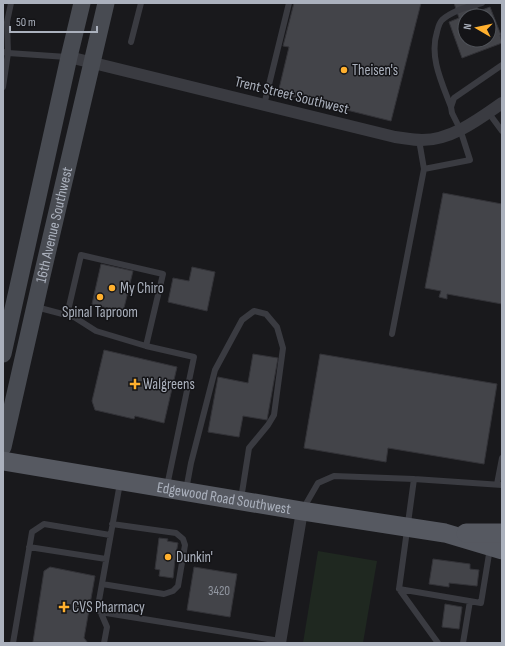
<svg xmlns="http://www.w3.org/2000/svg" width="505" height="646" viewBox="0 0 505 646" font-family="'Sofia Sans Condensed',sans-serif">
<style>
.green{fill:#1f2820}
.building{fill:#434449;stroke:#333338;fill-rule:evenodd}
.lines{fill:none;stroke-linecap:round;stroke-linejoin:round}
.lane{stroke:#3a3b41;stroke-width:6}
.street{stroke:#3a3b41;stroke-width:12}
.secondary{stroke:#484b52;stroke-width:17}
.primary{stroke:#565961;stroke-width:19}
.poi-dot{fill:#ffb02e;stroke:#141417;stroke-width:1.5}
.labels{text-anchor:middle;stroke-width:3;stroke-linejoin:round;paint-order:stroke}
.number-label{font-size:13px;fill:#9196a0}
.poi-label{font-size:15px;fill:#abb1bd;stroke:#141417;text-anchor:start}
.street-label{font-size:15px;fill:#abb1bd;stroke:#141417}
</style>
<rect width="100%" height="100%" fill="#19191c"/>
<!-- green -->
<path class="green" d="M318,551l59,10 -14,82h-60z"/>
<!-- building -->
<path class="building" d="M294,3h127l-30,118 -113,-28 11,-46 -6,-1z
M454,3h22l3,8 11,-4 11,28h-1l2,8 -40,15 -13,-36 10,-4zM465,16h24v24h-24z
M443,193l59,11v100l-55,-10v5l-8,-2 2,-6 -16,-3z
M101,264l32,7 -10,41 -31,-8z
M192,267l23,5 -8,39 -39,-9 5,-24 16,3z
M104,350l73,17 -13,56 -29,-7 -1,3 -39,-9 -3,-9z
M253,354l25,4 -11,62 -24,-4 -4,21 -31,-5 10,-55 30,6z
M320,354l177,30 -13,80 -96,-16 -2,14 -82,-14z
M159,538l9,1 -1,2 11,2 -2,11h4l-1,7 -4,-1 -2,18 -14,-2 1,-6 -5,-1z
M433,559l37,5v5l9,1 -2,16 -28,-3v4l-20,-3z
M50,567l45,9 -11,62 4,5 -55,-1 11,-71z
M194,567l43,7 -7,43 -43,-7z
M445,604l17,3 -3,22 -17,-2z"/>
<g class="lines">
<!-- lane -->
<path class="lane" d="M11,3l-4,19 1,31 59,4
M131,42l10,-39
M3,52l5,1 -5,34
M264,105l25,-102
M451,107c-9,-24 -22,-50 -14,-75 1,-4 2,-9 5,-12 10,-9 27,-14 40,-17
M488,112l14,19
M424,169l46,-9 -10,-31 -8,-16 -1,-6 3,-9 48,-33
M36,307l38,10 22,14 50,15 48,11 -27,129
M67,315l14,-60 82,19 -17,72
M392,334l32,-165 -5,-29
M414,479l-15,110 82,14 9,-55
M497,484l5,-26
M186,490l5,-27 24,-93 27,-50 12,-9 12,3 11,13 6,21 -9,67 -6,10 -19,23 -8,51
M303,509l15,-26 16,-7 80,3 88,6
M29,547l77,12
M102,584l62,10 9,-3 5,-5 7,-41 -2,-6 -7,-6 -64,-9
M399,589l39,54
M100,612l180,29
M13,643l19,-111 12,-8 66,11
M104,643l3,-16 -9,-21 22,-123
M463,643l7,-42"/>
<!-- street -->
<path class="street" d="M69,57l326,80c9,1 18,3 27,3 30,0 57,-21 80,-37
M280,643l22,-132"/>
<!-- secondary -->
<g class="secondary">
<path d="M3,354l66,-297 13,-54"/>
<path id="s1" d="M3,447l37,-163 66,-281"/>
</g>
<!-- primary -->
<g class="primary">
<path id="s2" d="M3,461l299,50 143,22 57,17"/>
<path d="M466,533h36"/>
</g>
</g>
<!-- markers -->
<g class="poi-dot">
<circle cx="344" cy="70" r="4"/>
<circle cx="112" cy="288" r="4"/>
<circle cx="100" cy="297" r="4"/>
<path d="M133 378h4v4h4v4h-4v4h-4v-4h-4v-4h4z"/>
<circle cx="168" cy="557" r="4"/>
<path d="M62 601h4v4h4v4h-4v4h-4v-4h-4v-4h4z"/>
</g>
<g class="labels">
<!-- number labels -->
<g class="number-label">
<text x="219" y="595">3420</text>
</g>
<!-- poi labels -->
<g class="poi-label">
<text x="352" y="75">Theisen's</text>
<text x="120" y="293">My Chiro</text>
<text x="100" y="317" text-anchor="middle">Spinal Taproom</text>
<text x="143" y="389">Walgreens</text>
<text x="176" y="562">Dunkin'</text>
<text x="72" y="612">CVS Pharmacy</text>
</g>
<!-- street labels -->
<g class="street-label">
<text transform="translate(292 95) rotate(14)" y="5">Trent Street Southwest</text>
<text dy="5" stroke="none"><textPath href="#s1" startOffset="228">16th Avenue Southwest</textPath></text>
<text dy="5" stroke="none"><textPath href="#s2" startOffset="224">Edgewood Road Southwest</textPath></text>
</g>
</g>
<!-- border -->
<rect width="505" height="646" fill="none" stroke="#abb1bd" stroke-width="8"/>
<!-- north arrow -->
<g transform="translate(477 28) rotate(279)"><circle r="19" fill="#141417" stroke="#505359"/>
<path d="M0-3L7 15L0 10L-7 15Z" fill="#ffb02e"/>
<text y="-6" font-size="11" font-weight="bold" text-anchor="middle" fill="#abb1bd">N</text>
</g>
<!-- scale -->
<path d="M10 26v6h87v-6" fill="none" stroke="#abb1bd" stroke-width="2"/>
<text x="16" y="26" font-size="12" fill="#abb1bd" stroke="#141417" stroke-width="3" paint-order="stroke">50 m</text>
</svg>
